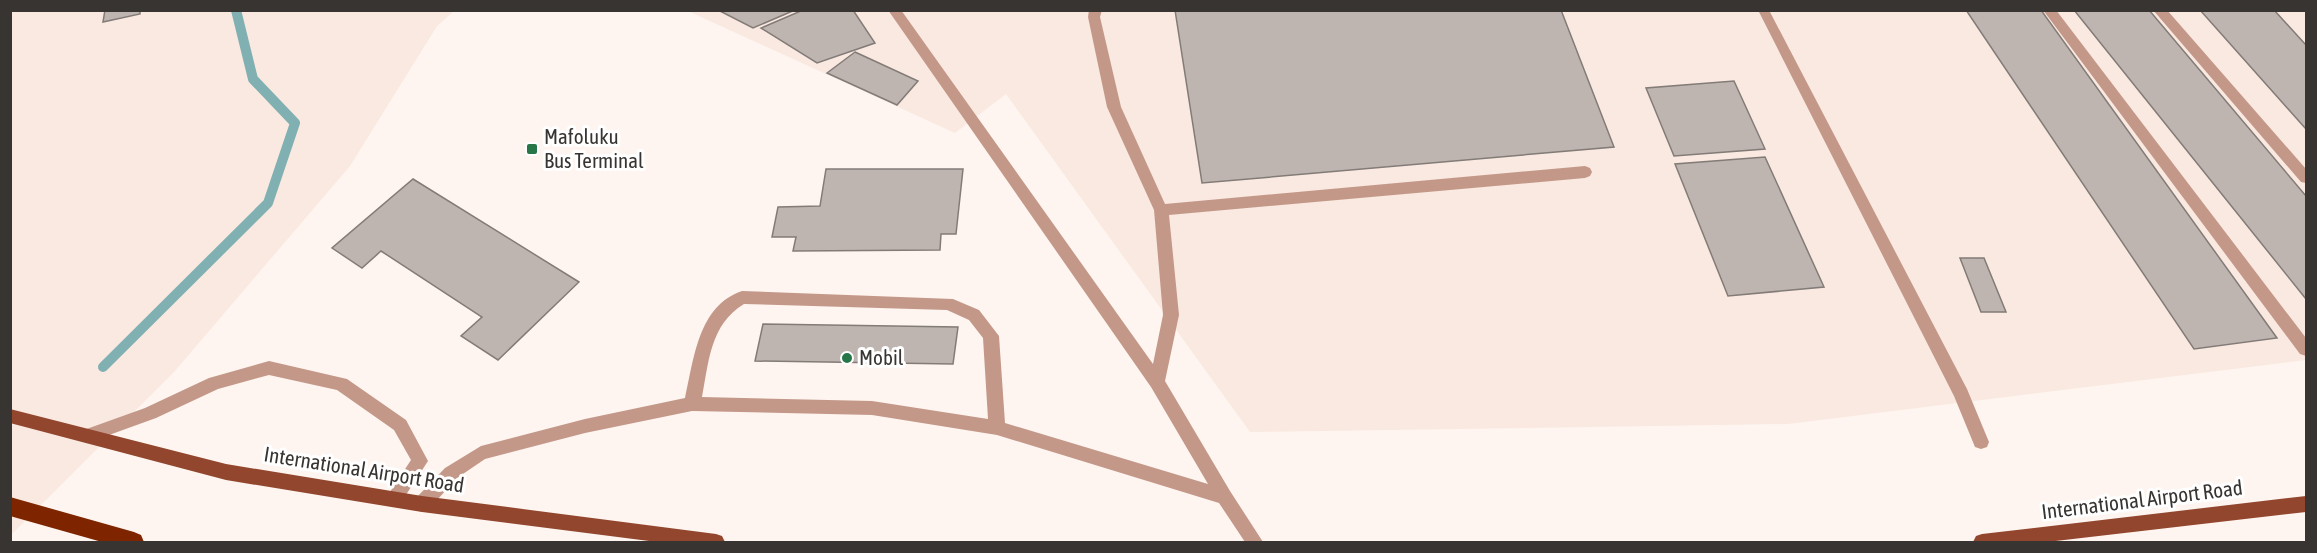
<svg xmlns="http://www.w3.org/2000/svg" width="2317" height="553" viewBox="0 0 2317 553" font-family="'Asap Condensed',sans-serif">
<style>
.built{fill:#f9e9e0}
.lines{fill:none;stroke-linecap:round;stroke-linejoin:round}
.stream{stroke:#80b0b1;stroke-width:10}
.building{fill:#beb5b1;stroke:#837b77;stroke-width:1.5}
.minor{fill:#c49889;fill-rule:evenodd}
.major{fill:#92462d;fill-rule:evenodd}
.highway{fill:#7e2500;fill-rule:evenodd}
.poi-dot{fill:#267647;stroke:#fff;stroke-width:2}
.labels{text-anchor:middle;stroke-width:6;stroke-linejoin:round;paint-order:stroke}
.poi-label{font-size:21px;fill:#373432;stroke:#fff;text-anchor:start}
.street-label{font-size:21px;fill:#373432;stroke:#fff}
</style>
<rect width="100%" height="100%" fill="#fef5f0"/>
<!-- built -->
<path class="built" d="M2290,10l16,1v349l-518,64 -538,8 -244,-338 -51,39 -267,-122z
M11,11h443l-17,15 -87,140 -176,206 -163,163z"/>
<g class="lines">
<!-- stream -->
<path class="stream" d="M103,367l165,-164 27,-80 -42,-44 -17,-69"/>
</g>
<!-- building -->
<path class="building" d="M105,10h35v4l-37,8z
M718,10h77l-42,18z
M803,10h50l22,33 -58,20 -56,-35z
M1175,10h386l53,137 -412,36z
M1966,10h75l236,328 -83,11z
M2074,10h75l157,186v103z
M2200,10h74l32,35v84z
M855,52l63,29 -21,24 -70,-32z
M1734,81l31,68 -91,7 -28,-68z
M1765,157l59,130 -96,9 -53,-132z
M826,169h137l-7,65h-15l-1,16 -147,1 3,-14h-24l6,-30 42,-1z
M413,179l166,103 -81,78 -37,-24 21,-19 -101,-66 -19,17 -30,-20z
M1960,258h24l22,54h-25z
M763,324l195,3 -5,37 -198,-3z"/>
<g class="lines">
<!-- minor -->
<path class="minor" d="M888,10h13l252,354 10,-49 -9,-105 -47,-103 -19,-90 1,-7h13l-2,7 21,90 44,97 420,-38 5,2 2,4 -2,4 -5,2 -416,37 10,100 -14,66 65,110 33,51h-18l-26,-39 -222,-68 -125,-20 -180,-4 -107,22 -100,26 -28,19 -29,32 -6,2 -6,-2 -2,-6 2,-6 29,-30 36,-22 104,-27 100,-21c9,-39 13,-92 57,-107l211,8 26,11 20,26 6,87 203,61 -57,-97zM744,304l203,6 22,10 14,18 5,81 -116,-18 -170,-4c7,-36 8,-72 42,-93z
M1758,10l12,2 197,377 22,53 -2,5 -6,2 -6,-2 -21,-51z
M2043,10h13l250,328v18l-6,-2z
M2153,10h14l139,159v14l-5,-1z
M269,361l78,18 59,41 22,41 -28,43 -6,2 -6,-2 -2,-6 25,-38 -17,-30 -57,-40 -68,-15 -51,14 -62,29 -69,25 -6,-2 -2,-5 2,-5 64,-23 64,-30z"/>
<!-- major -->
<path class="major" d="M10,409l216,55 196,32 294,38 6,2 3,6h-68l-235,-30 -196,-32 -216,-57z
M2306,496v16l-259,30h-74l3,-6 6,-2z"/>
<!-- highway -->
<path class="highway" d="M10,497l124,35 7,3 3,7h-42l-92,-26z"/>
</g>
<!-- markers -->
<g class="poi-dot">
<rect x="526" y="143" width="12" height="12" rx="3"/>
<circle cx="847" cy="358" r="6"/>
</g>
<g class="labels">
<!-- poi labels -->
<g class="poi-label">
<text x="544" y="144">Mafoluku<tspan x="544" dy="24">Bus Terminal</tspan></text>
<text x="859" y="365">Mobil</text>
</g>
<!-- street labels -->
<g class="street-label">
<text transform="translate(364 470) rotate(9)" y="7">International Airport Road</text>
<text transform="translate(2142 500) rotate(-7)" y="7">International Airport Road</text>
</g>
</g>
<!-- border -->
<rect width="2317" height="553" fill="none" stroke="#373432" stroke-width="24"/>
</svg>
